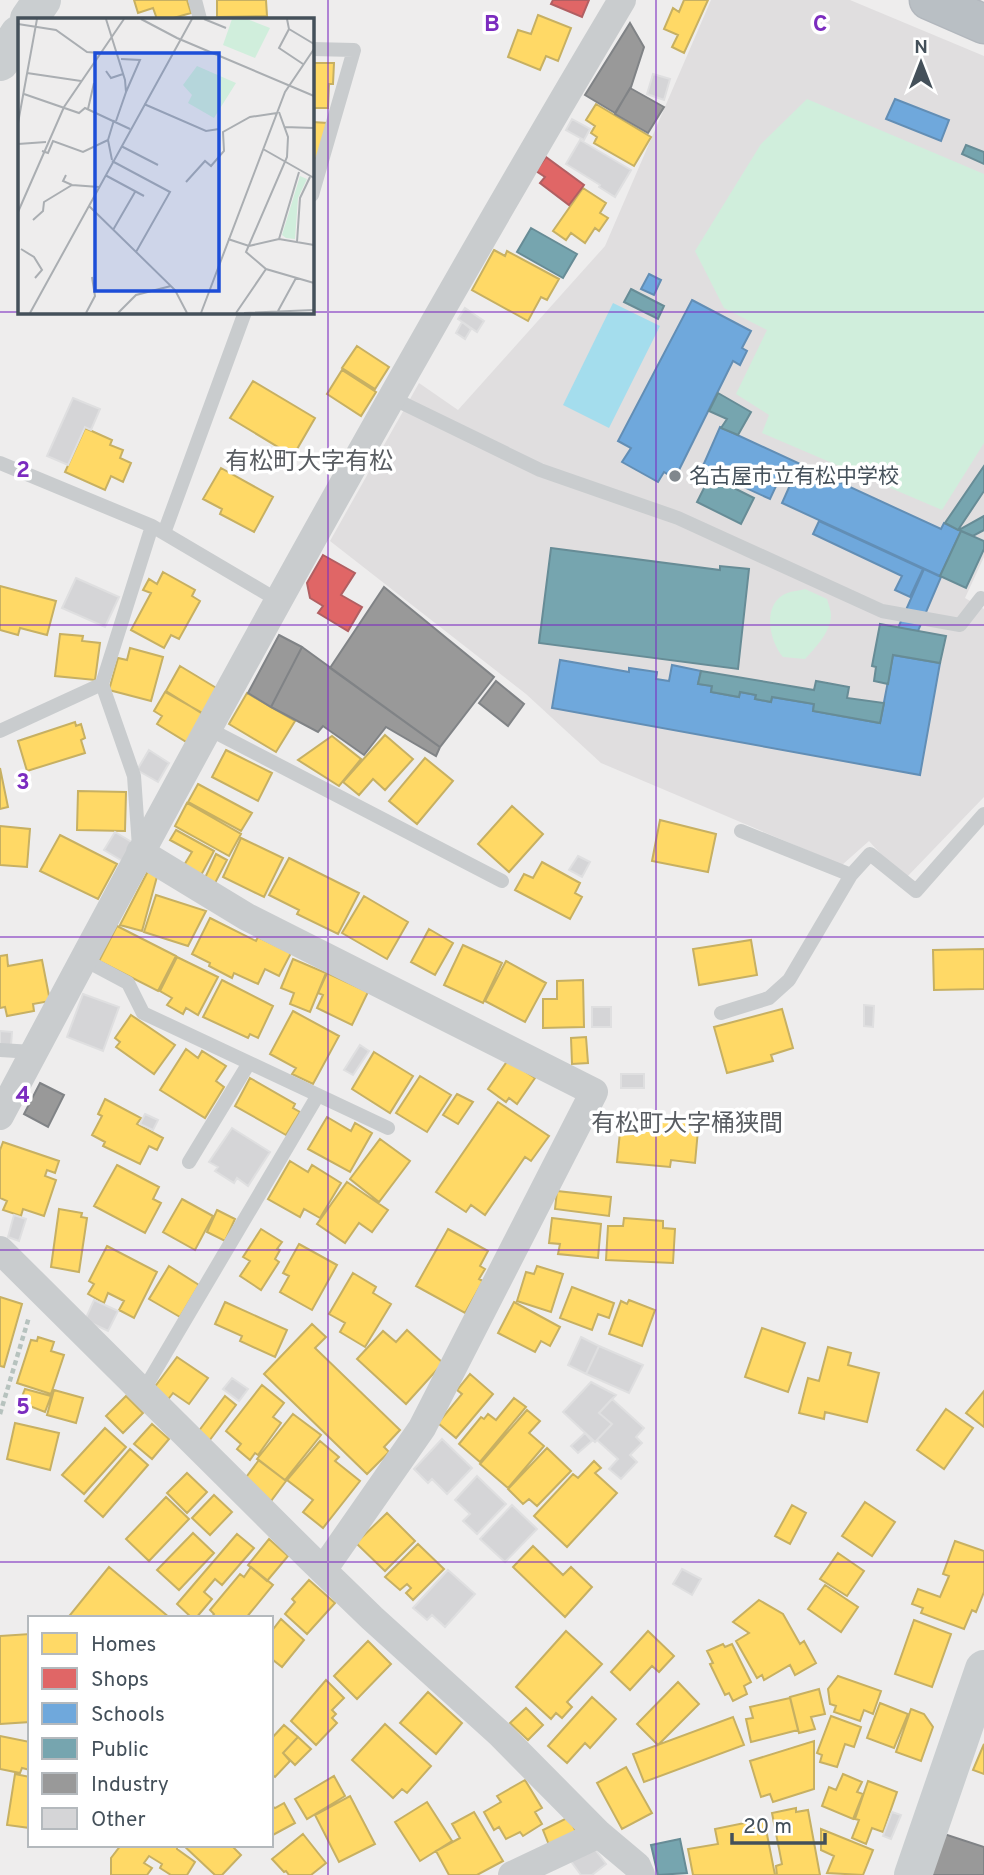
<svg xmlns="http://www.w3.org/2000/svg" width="984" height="1875" viewBox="0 0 984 1875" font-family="Overpass,'Noto Sans JP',sans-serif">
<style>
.education{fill:#e0dedf}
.green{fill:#d0eedc}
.water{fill:#a4dded}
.homes{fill:#ffd966;stroke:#c7b062;stroke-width:2}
.shops{fill:#e06666;stroke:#b15f62;stroke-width:2}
.schools{fill:#6fa8dc;stroke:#628eb5;stroke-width:2}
.public{fill:#76a5af;stroke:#678c96;stroke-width:2}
.industry{fill:#999;stroke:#808386;stroke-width:2}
.building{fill:#d5d5d7;stroke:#dfdfe0;stroke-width:2}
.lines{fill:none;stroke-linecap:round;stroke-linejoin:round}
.highway-casing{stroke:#b2b7bd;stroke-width:41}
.path{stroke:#b6c2be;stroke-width:4.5;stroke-dasharray:5 3.5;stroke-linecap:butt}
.lane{stroke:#c9ccce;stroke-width:14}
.street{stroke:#c9ccce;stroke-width:28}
.secondary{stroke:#caced0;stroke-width:38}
.highway{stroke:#b9bfc4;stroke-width:38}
.grid{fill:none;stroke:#7b2cbf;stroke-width:2;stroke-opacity:0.55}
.poi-dot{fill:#80878d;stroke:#fff;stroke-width:2.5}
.labels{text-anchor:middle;stroke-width:7;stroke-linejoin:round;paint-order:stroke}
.poi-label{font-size:21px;fill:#44505a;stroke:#fff;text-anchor:start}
.quarter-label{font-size:24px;fill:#595d62;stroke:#fff}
.inset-road{fill:none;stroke:#aaaeb2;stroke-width:2}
.view{fill:#1d4ed8;fill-opacity:0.15;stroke:#1d4ed8;stroke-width:3.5}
.inset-edge{fill:none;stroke:#44505a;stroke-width:3.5}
.grid-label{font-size:23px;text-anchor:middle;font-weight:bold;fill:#7b2cbf;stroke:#fff;stroke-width:7;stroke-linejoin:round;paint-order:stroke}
</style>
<rect width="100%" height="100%" fill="#eeeded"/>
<!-- education -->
<path class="education" d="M711,0h139l134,56v501l-19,41 19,11v188l-80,83 -35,-39 -27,24 -241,-102 -75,-69 -196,-153 89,-158 39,27 147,-164z"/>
<!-- green -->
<path class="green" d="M807,99l177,75v269l-42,67 -180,-77 7,-18 -33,-21 31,-64 -43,-22 -29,-57 66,-107z
M805,589l22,10c1,4 4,11 4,16 0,17 -16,33 -26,44l-22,-2c-13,-15 -21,-49 0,-62 6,-4 16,-4 22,-6z"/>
<!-- water -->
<path class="water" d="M613,303l47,23 -51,102 -46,-23z"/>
<!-- homes -->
<path class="homes" d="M134,0h53l4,13 -21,6h-13l-4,-11 -15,5z
M217,0h49l1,16 -50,1z
M684,0h24l-24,53 -12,-6 6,-12 -14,-6 9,-21 6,4z
M538,15l33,13 -13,33 -12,-5 -6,14 -32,-13 10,-27 13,4z
M312,63h22l-1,21h-4l-1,24h-16z
M596,104l55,33 -17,29 -40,-23 3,-6 -6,-4 4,-7 -9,-6z
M312,122l15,1 -9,36 -6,-1z
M583,188l23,15 -6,10 8,5 -9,13 -4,-3 -10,15 -14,-10 -5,7 -13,-9z
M494,250l11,6 2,-5 52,28 -12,21 -6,-3 -13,24 -56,-31z
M357,346l32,21 -14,22 -33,-21z
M342,370l34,22 -15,24 -34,-22z
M253,381l62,37 -22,38 -63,-38z
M85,428l27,12 -2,5 13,5 -3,8 11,5 -8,19 -12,-6 -6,14 -40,-18z
M221,468l52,29 -19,35 -34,-18 2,-5 -19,-10z
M163,572l32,18 -3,6 8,5 -21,38 -8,-4 -7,13 -33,-18 20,-37 -8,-3 6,-11 8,5z
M0,586l56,15 -9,34 -27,-7 -2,7 -18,-5z
M60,634l23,2 -1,5 18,2 -5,37 -40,-4z
M130,648l33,9 -12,44 -42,-11 9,-32 9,2z
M180,666l38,23 -15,25 -37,-23z
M165,692l39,22 -16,29 -31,-19 5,-8 -8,-5z
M247,693l48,28 -19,31 -47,-28z
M75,722l1,4 5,-2 4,14 -4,2 4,13 -58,18 -9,-30z
M385,735l28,24 -28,31 -12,-11 -14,16 -16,-13z
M332,736l29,23 -22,27 -41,-26z
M226,750l46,23 -14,28 -46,-24z
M425,758l28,23 -36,43 -28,-23z
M0,768l8,39 -8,2z
M198,784l54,29 -11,18 -53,-29z
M78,791l48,1 -1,39 -48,-1z
M187,803l54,31 -12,22 -54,-30z
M512,806l31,28 -34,38 -31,-28z
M660,820l56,14 -8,38 -56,-11z
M0,826l30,3 -3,38 -27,-2z
M176,830l38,21 -14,26 -17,-10 9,-15 -22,-12z
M60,835l57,29 -19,35 -58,-28z
M241,838l42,20 -19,39 -41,-20z
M216,854l11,6 -13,25 -10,-5z
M289,858l70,35 -21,41 -41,-20 2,-4 -30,-15z
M542,862l38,21 -5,10 7,4 -12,22 -55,-29 9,-16 9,4z
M148,871l10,2 -16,58 -22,-6z
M156,895l50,16 -18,35 -44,-14z
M364,896l44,26 -21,37 -45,-26z
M210,918l46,23 2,-4 33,16 -12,23 -14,-7 -7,15 -24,-11 -2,5 -23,-12 1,-3 -18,-9z
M117,926l59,30 -18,35 -59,-30z
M429,929l24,14 -18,32 -24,-13z
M751,940l6,35 -58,10 -6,-36z
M463,945l39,18 -19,40 -39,-18z
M984,949v40l-50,1 -1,-40z
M7,955l1,11 34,-6 8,41 -17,3 1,7 -27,5 -2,-9 -5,1v-52z
M177,957l41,20 -20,38 -12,-7 -3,6 -16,-9 5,-7 -12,-7z
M293,959l33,14 -16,39 -20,-8 4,-11 -13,-5z
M506,961l40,22 -21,39 -40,-21z
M327,973l41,19 -16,33 -35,-17 6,-13 -5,-2z
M222,980l51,26 -15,32 -8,-4 -2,4 -45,-21z
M583,980l1,47 -41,1v-29h14v-18z
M782,1009l11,39 -22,7 2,6 -46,12 -13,-46z
M293,1011l46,25 -26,48 -21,-10 4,-6 -26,-14z
M131,1015l44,30 -21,29 -38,-27 4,-5 -5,-4z
M586,1037l2,26 -16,1 -1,-26z
M186,1049l12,9 4,-7 24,15 -10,15 8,6 -19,31 -45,-28z
M374,1052l39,24 -23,37 -38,-24z
M508,1060l27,18 -18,26 -8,-6 -3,4 -18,-13z
M420,1076l31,19 -24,37 -31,-19z
M250,1078l45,26 -2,4 7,4 -14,23 -51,-29z
M457,1094l16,8 -15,22 -15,-9z
M105,1099l36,19 -4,6 26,14 -6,12 -8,-4 -9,18 -37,-18 2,-4 -13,-7 10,-19 -4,-2z
M498,1102l51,34 -18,25 -6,-4 -40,58 -14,-10 -5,7 -30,-20z
M622,1112l77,7 -4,44 -24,-3 -1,7 -53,-5z
M327,1117l24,14 4,-8 17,10 -22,39 -42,-23z
M380,1139l30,22 -31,41 -29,-23z
M3,1142l56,19 -4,12 -8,-3 -2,6 11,4 -12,36 -21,-7 -2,7 -18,-6 4,-9 -7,-3v-48z
M290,1161l18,11 4,-7 29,18 -21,35 -16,-9 -4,8 -32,-18z
M117,1165l42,22 -6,12 8,4 -16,30 -51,-27z
M347,1182l41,28 -16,22 -13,-9 -14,20 -28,-19z
M557,1191l54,6 -2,19 -54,-7z
M182,1199l31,17 -18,34 -32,-18z
M59,1209l23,4 -1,4 6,1 -8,54 -28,-5z
M217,1210l18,9 -10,22 -18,-9z
M552,1218l49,6 -3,34 -40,-4 2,-10 -11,-1z
M624,1218l39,3v7l12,1 -2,34 -67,-3 2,-34h15z
M261,1229l21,13 -5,7 3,1 -5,9 4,3 -18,28 -21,-14 10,-15 -7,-4z
M448,1229l40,22 -8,15 5,3 -6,10 4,2 -18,32 -49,-27z
M299,1244l38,21 -25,45 -32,-18 9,-16 -6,-3z
M107,1246l50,26 -23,46 -15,-8 5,-9 -16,-8 -4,10 -16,-9 6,-10 -5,-3z
M169,1266l30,19 -19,32 -31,-18z
M537,1266l26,8 -12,38 -34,-11 9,-29 8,2z
M353,1273l23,14 -3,6 18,11 -26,43 -25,-15 5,-9 -16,-9z
M572,1287l42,16 -5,15 -11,-4 -6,16 -32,-12z
M0,1297l22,7 -18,63 -4,-1z
M629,1300l26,10 -13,36 -33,-12 12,-33 6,3z
M225,1302l62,28 -12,27 -35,-16 2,-5 -27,-12z
M514,1302l46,25 -10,19 -9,-5 -6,11 -37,-19z
M312,1324l14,13 -11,11 85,82 -16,17 5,5 -22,22 -103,-100z
M762,1328l43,15 -17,49 -43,-15z
M407,1330l36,33 -37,41 -49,-45 26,-28 13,11z
M38,1337l16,5 -3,9 13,4 -13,39 -34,-11 14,-43 6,1z
M828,1347l23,6 -3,12 31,8 -12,49 -42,-10 -1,7 -25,-6 9,-35 11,3z
M177,1357l31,21 -19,26 -16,-11 -7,9 -12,-14z
M470,1374l23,20 -37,44 -18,-15 24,-29 -5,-4z
M262,1385l22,18 -11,14 8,6 -23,32 -3,-2 -5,7 -13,-11 4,-5 -15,-13z
M25,1389l26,7 -6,16 -18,-7 2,-4 -8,-2z
M54,1390l29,8 -7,25 -29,-8z
M984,1391v36l-18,-14z
M126,1396l17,17 -20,20 -17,-17z
M225,1396l11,9 -27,36 -11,-9z
M514,1398l12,9 -46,55 -21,-18 22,-27 3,2 4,-5 8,6z
M946,1409l27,19 -29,41 -27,-19z
M527,1410l13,11 -11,12 15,13 -36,42 -28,-24z
M293,1414l28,21 -36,45 -28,-21z
M15,1423l44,10 -9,37 -43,-11z
M152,1424l17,15 -17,20 -18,-15z
M105,1428l21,19 -42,47 -22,-19z
M320,1441l19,16 -4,4 25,20 -37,47 -20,-16 10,-12 -26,-20z
M547,1448l24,23 -34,35 -8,-7 -6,5 -15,-15z
M130,1449l18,16 -45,52 -18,-16z
M259,1460l27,21 -15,20 -27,-21z
M594,1461l7,7 -6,5 22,20 -50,54 -33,-31 39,-42 5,4z
M187,1473l20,19 -20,21 -20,-20z
M214,1495l18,17 -22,23 -18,-17z
M166,1497l23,22 -40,42 -23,-22z
M865,1502l30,20 -23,34 -30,-20z
M792,1505l14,8 -16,31 -15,-8z
M387,1513l28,28 -30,30 -29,-28z
M193,1533l21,20 -35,37 -22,-20z
M237,1534l17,14 -32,37 -7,-6 -11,13 8,7 -16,19h-4l-15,-14z
M269,1539l19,17 -21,25 -19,-16z
M955,1541l29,10v41l-8,20 -4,-2 -8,19 -43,-16 2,-5 -11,-4 6,-15 22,8 9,-21 -6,-2z
M418,1544l26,25 -31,31 -7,-7 5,-5 -4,-4 -7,6 -15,-13z
M533,1546l30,29 8,-8 21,20 -27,30 -52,-50z
M838,1553l26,18 -17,25 -27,-17z
M109,1567l61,51h-96l-4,-3z
M251,1567l22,18 -27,33h-35l3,-4 -4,-4 30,-36 4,3z
M309,1580l26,23 -28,31 -22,-20 10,-12 -3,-3z
M825,1585l33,22 -17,25 -33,-23z
M759,1600l24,14 17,30 4,-3 12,22 -21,12 -5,-10 -26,15 -2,-5 -5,3 -21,-37 13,-8 -16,-11z
M281,1619l23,21 -22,27 -9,-7 -2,3v-31z
M914,1620l37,14 -19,53 -37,-13z
M566,1631l36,33 -35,38 5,5 -10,11 -6,-5 -5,6 -35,-32z
M648,1631l26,25 -15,16 -7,-6 -22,24 -19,-18z
M30,1634v88l-30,2v-88z
M368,1641l23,23 -34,35 -23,-23z
M723,1644l2,3 7,-3 19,38 -7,4 3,8 -14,7 -4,-8 -4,2 -15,-31 3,-1 -6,-12z
M838,1676l43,15 -8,23 -9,-4 -4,11 -26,-9 2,-6 -6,-2 -2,-15z
M326,1680l18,18 -12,12 4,4 -4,4 5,5 -21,22 -25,-24z
M678,1682l21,22 -41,41 -21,-21z
M819,1689l6,25 -14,3 4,12 -16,4 -9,-36z
M428,1692l34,31 -26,31 -36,-31z
M592,1697l24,22 -26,29 -5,-5 -18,20 -19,-17z
M790,1698l8,32 -47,12 -5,-23 7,-1 -3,-11z
M880,1703l28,11 -14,34 -27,-10z
M526,1708l17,17 -15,15 -18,-17z
M911,1709l13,5 9,13 -12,34 -25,-9z
M831,1716l30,11 -7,20 -9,-3 -8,23 -17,-5 2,-7 -5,-2z
M733,1717l11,28 -100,37 -11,-28z
M385,1724l46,42 -24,27 -5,-4 -9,9 -41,-38z
M284,1725l14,12 -15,16 7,8 -15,16 -4,-3v-35z
M0,1736l30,6v28l-8,-2 -2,5 -20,-4z
M298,1737l13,12 -16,16 -12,-12z
M814,1741v48l-41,13 -3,-8 -9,3 -11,-36z
M984,1744v30l-11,-4z
M626,1767l26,46 -30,16 -25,-46z
M15,1774l15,3v51l-23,-3z
M843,1774l19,8 -5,10 6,2 -10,25 -31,-13 7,-19 7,3z
M334,1776l11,20 -38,23 -12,-20z
M525,1780l17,28 -7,4 7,12 -19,12 -3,-4 -14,7 -7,-12 -5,3 -10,-18 17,-10 -4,-6z
M868,1781l29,11 -14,40 -11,-4 -6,16 -14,-6 7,-18 -4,-1z
M350,1796l25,48 -36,18 -24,-47z
M427,1802l25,39 -32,20 -25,-39z
M284,1803l11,20 -24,13v-30l4,2z
M796,1808v4l12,-2 12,65h-43l-1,-9 6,-2 -10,-51z
M474,1812l29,49 -26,14h-28l-13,-24 24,-13 -8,-14z
M569,1817l7,15 -27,13 -6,-15z
M764,1819l11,56h-82l-5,-26 30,-5 -3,-15z
M821,1829l52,21 -10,25 -36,-2 7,-17 -13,-6z
M303,1834l23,29 -15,12h-22l-3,-4 -2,1 -12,-13z
M121,1845h56v4l18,13 -8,13h-16l-11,-7 2,-4 -13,-8 -5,7 8,5 -5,7h-36v-17z
M183,1845h48l10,10 -19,20h-7z"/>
<!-- shops -->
<path class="shops" d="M553,0h36l-7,17 -31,-13z
M546,157l38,28 -15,20 -29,-22 5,-6 -9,-6z
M323,555l32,18 -14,22 21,12 -14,24 -30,-18 5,-7 -13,-8 -3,-15z"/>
<!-- schools -->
<path class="schools" d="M895,99l54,21 -8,21 -55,-22z
M649,274l12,6 -7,15 -13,-6z
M692,300l59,31 -9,17 5,3 -7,14 -7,-4 -58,117 -11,-6 -6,10 -36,-20 9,-14 -13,-7z
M720,427l221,102 3,-6 17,8 -21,45 -158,-73 13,-29 -11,-5 -14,30 -68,-31z
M819,521l104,48 -13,28 -15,-7 7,-14 -89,-42z
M924,569l17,8 -23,54 -20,-3z
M893,655l47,8 -20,112 -368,-67 8,-48 69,12v-4l28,4 -1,7 13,2 3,-16 29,6 -3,13 14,2 -1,6 28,5 1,-5 16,3 -1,4 16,3 1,-5 42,7 -1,7 67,12z"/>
<!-- public -->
<path class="public" d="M966,145l18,7v12l-22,-10z
M531,228l46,26 -14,24 -46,-26z
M631,289l33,17 -6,13 -34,-17z
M718,393l33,19 -13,23 -17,-7 6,-9 -18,-8z
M984,466v25l-26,39 -13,-7z
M710,476l44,22 -13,26 -44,-22z
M984,516v14l-11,6 -14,-6z
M961,531l23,10v8l-18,39 -26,-12z
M551,548l169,22v-4l29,3 -11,100 -199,-26z
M880,624l66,12 -6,27 -47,-8 -5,29 -14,-3 2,-14 -4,-1z
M701,671l113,19 2,-9 33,6 -2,11 37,5 -4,20 -67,-12 1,-7 -42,-7 -1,5 -16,-3 1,-4 -16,-3 -1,5 -28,-5 1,-6 -14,-2z
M680,1839l7,34 -29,2 -7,-30z"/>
<!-- industry -->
<path class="industry" d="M630,23l14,24 -13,40 -16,26 -30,-18z
M630,88l34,19 -16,26 -33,-19z
M384,587l110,90 -54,70 -110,-79z
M279,635l23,12 -31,60 -23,-14z
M302,647l138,100 -4,9 -50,-29 -22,28 -41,-29 -5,6 -47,-25z
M496,681l28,23 -16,22 -29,-23z
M40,1083l24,12 -16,32 -24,-13z
M938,1832l46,15v28h-57z"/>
<!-- building -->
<path class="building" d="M653,74l17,5 -6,21 -17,-6z
M572,119l18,10 -6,11 -18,-10z
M580,140l51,30 -16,27 -16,-10 1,-2 -34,-21z
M465,308l19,13 -7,11 -19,-13z
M462,322l9,7 -6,10 -9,-6z
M73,398l27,11 -9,21 -6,-3 -17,38 -21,-9z
M76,578l43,19 -14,30 -43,-19z
M149,750l20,13 -11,19 -21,-12z
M115,832l20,12 -11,18 -20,-12z
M578,856l12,6 -8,15 -13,-7z
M83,994l36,13 -16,44 -36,-14z
M864,1005l10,1 -1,21 -9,-1z
M592,1007h19v20h-19z
M0,1031l12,1 -1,14 -11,-1z
M360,1045l9,6 -16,24 -9,-5z
M621,1074h23v14h-23z
M145,1114l13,6 -5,10 -13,-6z
M232,1128l38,24 -22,34 -11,-8 -3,5 -19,-12 3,-4 -9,-5z
M14,1215l12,4 -7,22 -11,-4z
M94,1300l24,11 -10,20 -23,-11z
M581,1337l18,9 -13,28 -18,-9z
M599,1346l44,19 -14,28 -43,-19z
M232,1378l16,11 -9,12 -16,-12z
M591,1382l25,13 -17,18 13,11 -17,18 -32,-30z
M612,1399l32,29 -8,9 6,6 -12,12 7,7 -16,17 -12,-10 9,-10 -21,-19 15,-16 -13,-11z
M585,1433l7,8 -14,12 -7,-7z
M442,1439l30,29 -25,26 -15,-15 -4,4 -14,-14z
M477,1476l29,28 -29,30 -14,-13 7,-7 -15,-14z
M512,1505l25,24 -32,33 -25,-23z
M682,1569l19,10 -9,16 -19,-11z
M448,1570l27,24 -30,33 -13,-12 -5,5 -14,-12z
M892,1812l9,3 -10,24 -8,-3z
M591,1844l15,20 -14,11h-11l-11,-15z"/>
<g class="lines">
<!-- highway casing -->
<g class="highway-casing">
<path id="highway" d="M929,0l55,24"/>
</g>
<!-- path -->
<path class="path" d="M0,1414l29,-97"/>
<!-- lane -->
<path class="lane" d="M195,0l5,19
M312,49l42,1 -42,145
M390,397l150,73 138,48 204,93 78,14 21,-27
M0,463l152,63 127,75
M164,533l81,-221
M207,728l295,153
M0,731l102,-47
M741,831l110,44
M139,847l-5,-71 -32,-92 50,-158
M83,959l45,24 15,30 245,115
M721,1013l48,-15 20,-18 62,-105 19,-21 46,37 68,-77
M0,1050l33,2
M189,1162l60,-99
M142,1393l176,-298"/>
<!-- street -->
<path class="street" d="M140,852l107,65 347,175 -172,336 -99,142
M0,1116c200,-377 404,-750 622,-1116
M0,1250l308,306 64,62 128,116 99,100 38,32 4,9
M512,1875l87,-41"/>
<!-- secondary -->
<path class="secondary" d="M29,19l13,-19
M0,62l19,-28
M913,1875l71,-206"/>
<!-- highway -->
<use href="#highway" class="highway"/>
</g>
<!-- grid -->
<path class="grid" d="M328,0v1875M656,0v1875M0,312h984M0,625h984M0,937h984M0,1250h984M0,1562h984"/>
<!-- markers -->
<circle class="poi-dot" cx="675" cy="476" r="7"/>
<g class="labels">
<!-- poi labels -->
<g class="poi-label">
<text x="689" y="483">名古屋市立有松中学校</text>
</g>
<!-- quarter labels -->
<g class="quarter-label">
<text x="309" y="469">有松町大字有松</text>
<text x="687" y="1131">有松町大字桶狭間</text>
</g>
</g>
<!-- overview -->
<g transform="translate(18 18)">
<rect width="296" height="296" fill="#eeeded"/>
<path d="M214,1h15l23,9 -15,30 -32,-13zM179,48l39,17 -22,35 -26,-15 4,-8 -9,-10zM282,158l7,3 -9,19 -3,41 -9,-1 -4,-3z" fill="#d0eedc"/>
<path class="inset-road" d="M88,1l19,61 1,12 -10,29M123,1l36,19 137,58M186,1l22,9M269,1l2,10 -10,19 24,16M0,6l38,6 31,22 13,1M271,11l25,15M103,41l19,1 -14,32M88,53l5,7 12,-4M9,55l54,8M6,76l55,19 6,-5 45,21M126,86l62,27 13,-2M70,91l6,-26M261,94l9,25 -1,20 -41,95 20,17 48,14M0,105l19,-104M266,109l30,1M0,126l28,-2M103,128l37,19M245,131l51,29M24,133l6,2 5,-12 30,11 25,-12M94,142l-4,-20 6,-20M94,143l58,31 -34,60M48,157l-3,6 9,4 27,2M87,157l39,21M168,164l19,-21 6,5 13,-15 -1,-19 27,-15 27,-4M71,188l86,84 12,23M0,194l46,-105 60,-88M15,202l10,-9 1,-9 28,-17M95,212l22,-38M210,221l21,7 30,-7 35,6M261,221l20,-67M279,224l3,-44 10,-21M3,231l13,8 8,13 -7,8M260,293l18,-33M12,295l162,-294M68,295l9,-17 -3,-19M100,295l18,-18 35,-9M183,295l84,-221 29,-43M218,295l30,-44M226,295l70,-3"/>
<path class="view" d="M77,35h124v238h-124z"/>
<rect width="296" height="296" class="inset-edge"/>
</g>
<g class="grid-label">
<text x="492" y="31">B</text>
<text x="820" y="31">C</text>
<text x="23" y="477">2</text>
<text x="23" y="789">3</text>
<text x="23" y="1102">4</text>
<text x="23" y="1414">5</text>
</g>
<!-- legend -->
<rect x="28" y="1616" width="245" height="231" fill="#ffffff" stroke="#b4b9bd" stroke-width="2"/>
<rect x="42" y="1633" width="35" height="21" fill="#ffd966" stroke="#b4b9bd" stroke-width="2"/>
<text x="91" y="1651" font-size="21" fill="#44505a">Homes</text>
<rect x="42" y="1668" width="35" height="21" fill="#e06666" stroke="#b4b9bd" stroke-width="2"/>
<text x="91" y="1686" font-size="21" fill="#44505a">Shops</text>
<rect x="42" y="1703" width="35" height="21" fill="#6fa8dc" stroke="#b4b9bd" stroke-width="2"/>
<text x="91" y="1721" font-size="21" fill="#44505a">Schools</text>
<rect x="42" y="1738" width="35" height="21" fill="#76a5af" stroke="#b4b9bd" stroke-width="2"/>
<text x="91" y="1756" font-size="21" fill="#44505a">Public</text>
<rect x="42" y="1773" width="35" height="21" fill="#999999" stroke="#b4b9bd" stroke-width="2"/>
<text x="91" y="1791" font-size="21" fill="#44505a">Industry</text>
<rect x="42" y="1808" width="35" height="21" fill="#d5d5d7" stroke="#b4b9bd" stroke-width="2"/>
<text x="91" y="1826" font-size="21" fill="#44505a">Other</text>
<!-- north arrow -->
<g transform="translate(921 63)" stroke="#ffffff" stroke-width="5" paint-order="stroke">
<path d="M0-5L12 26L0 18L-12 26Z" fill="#44505a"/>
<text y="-10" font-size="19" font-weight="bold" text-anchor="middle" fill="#44505a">N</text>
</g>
<!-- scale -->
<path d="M732 1833v10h93v-10" fill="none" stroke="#44505a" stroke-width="3.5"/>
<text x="743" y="1833" font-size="21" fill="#44505a" stroke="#ffffff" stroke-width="5" paint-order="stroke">20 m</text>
</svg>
